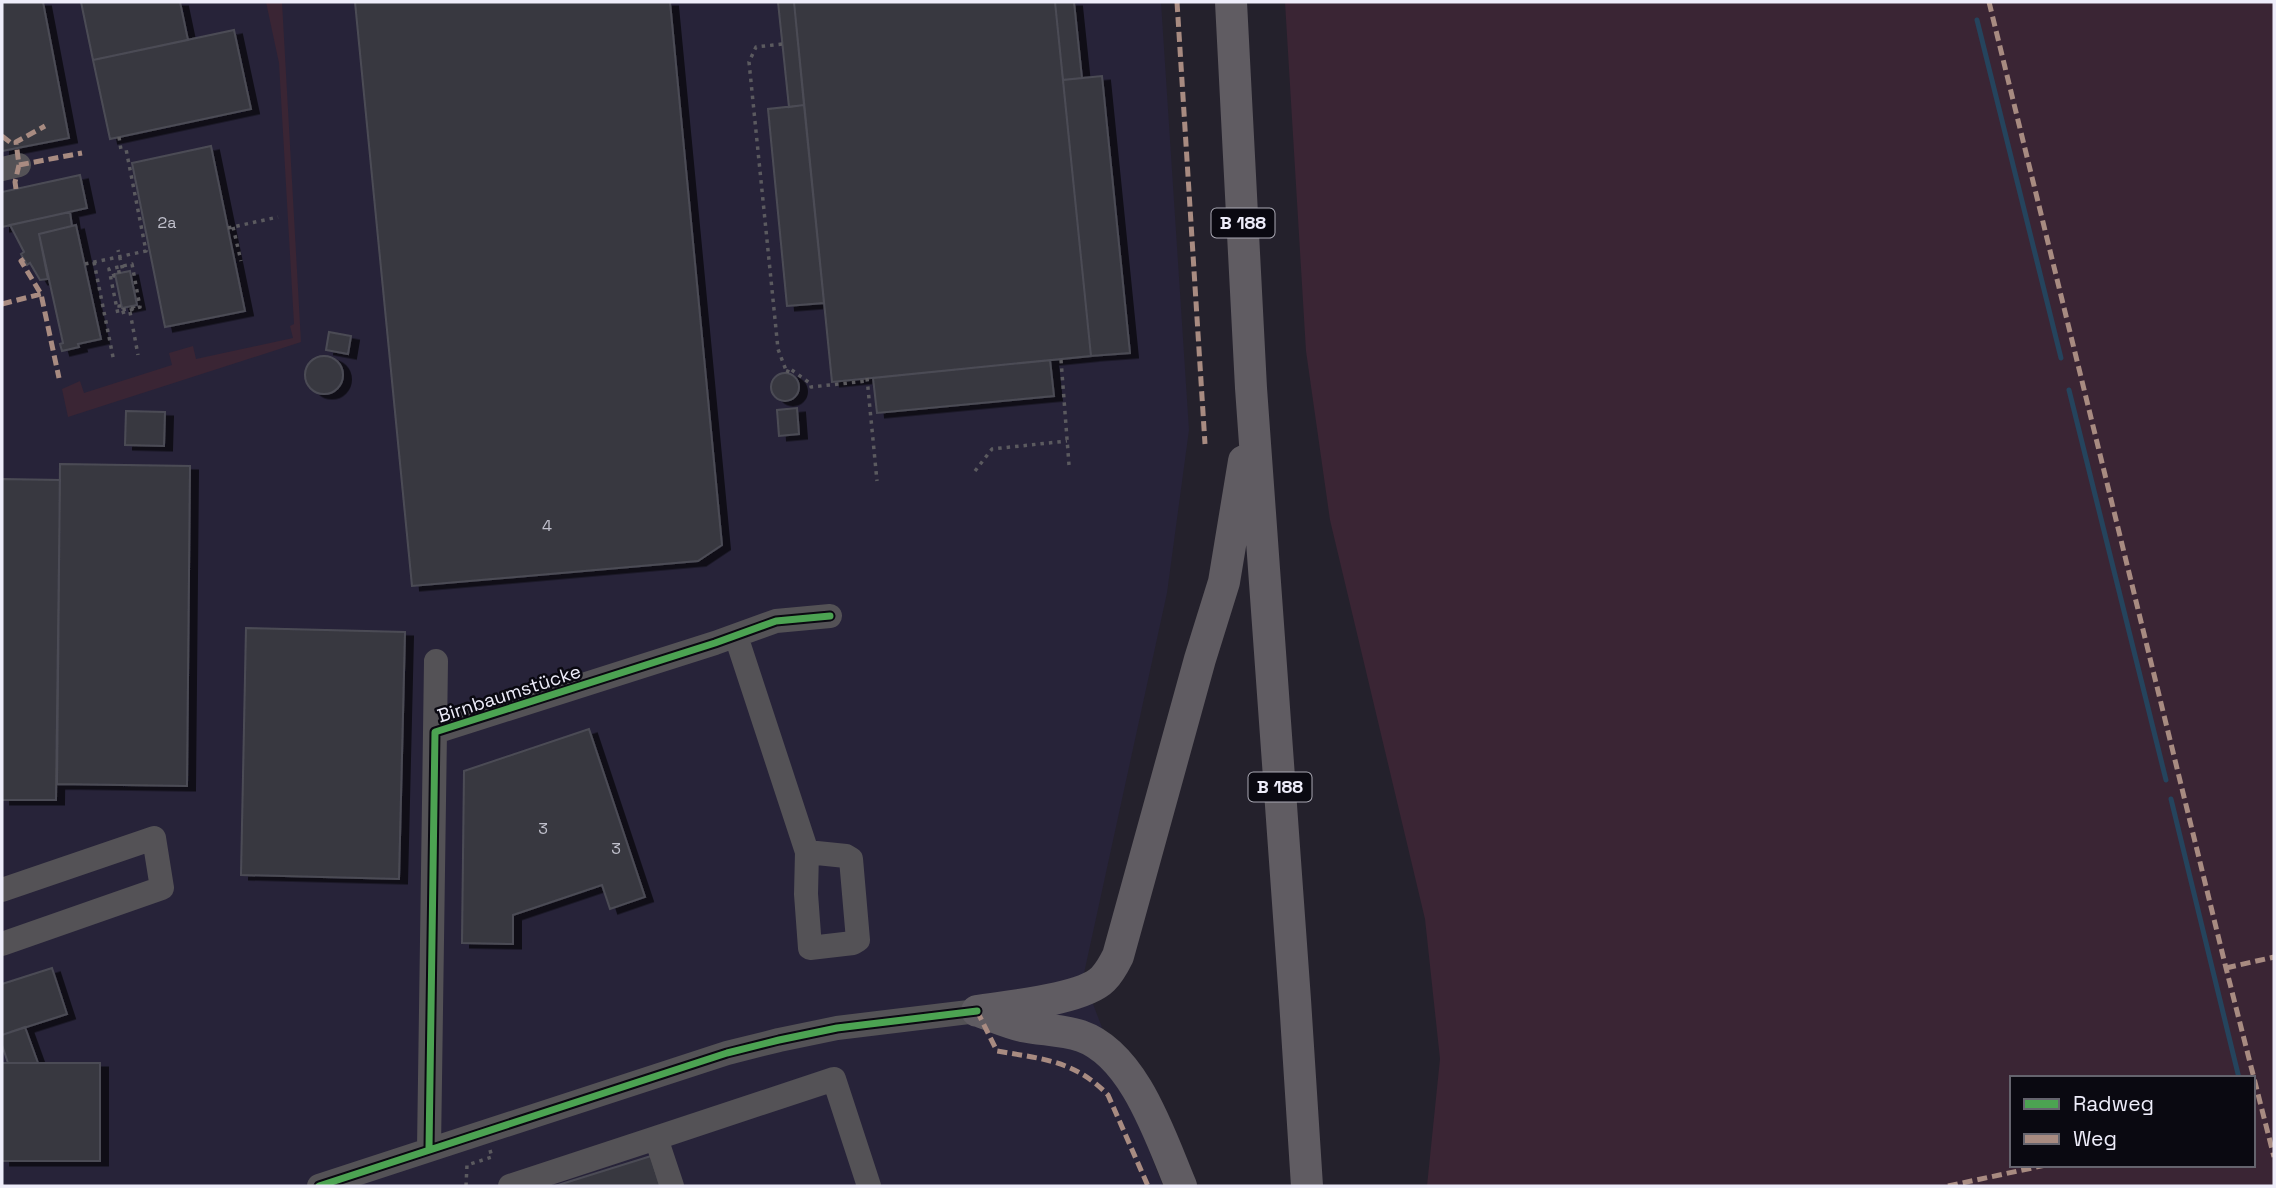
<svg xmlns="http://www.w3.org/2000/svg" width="2276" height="1188" viewBox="0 0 2276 1188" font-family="'Space Grotesk',sans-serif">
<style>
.built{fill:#272339}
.green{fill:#3a2534;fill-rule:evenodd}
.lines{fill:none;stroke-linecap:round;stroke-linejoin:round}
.stream{stroke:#25445d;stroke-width:5}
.building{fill:#383841;stroke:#4c4c55;stroke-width:2;filter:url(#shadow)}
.path{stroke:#5b5a5f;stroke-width:3.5;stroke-dasharray:3.5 5;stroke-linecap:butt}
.minor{stroke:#545256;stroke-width:24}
.major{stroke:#605c62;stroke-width:32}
.quiet{stroke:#a88b81;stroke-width:5;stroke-dasharray:10 5;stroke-linecap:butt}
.cycleway-casing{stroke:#0a0911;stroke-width:11}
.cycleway{stroke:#4ca352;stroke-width:7}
.labels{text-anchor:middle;stroke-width:5;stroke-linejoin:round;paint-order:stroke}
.number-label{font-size:16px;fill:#c0c0cc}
.shield{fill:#0a0911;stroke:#aaa9b4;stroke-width:2}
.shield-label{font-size:18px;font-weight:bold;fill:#eeedfa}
.street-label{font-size:19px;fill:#eeedfa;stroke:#0a0911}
</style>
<defs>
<filter id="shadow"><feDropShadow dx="8" dy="4.5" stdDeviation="0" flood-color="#0009"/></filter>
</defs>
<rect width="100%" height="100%" fill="#24212c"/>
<!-- built -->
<path class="built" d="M2,2h1159l28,428 -22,163 -84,385 80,208h-1161z"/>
<!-- green -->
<path class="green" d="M266,2h16l19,340 -233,75 -6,-28 18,-8 4,12 88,-28 -3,-12 24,-7 3,13 97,-21 -3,-12 4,-2 -15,-261z
M1285,2h989v1184h-847l13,-127 -15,-140 -95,-399 -24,-169zM2012,1078h241v87h-241z"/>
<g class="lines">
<!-- stream -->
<path class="stream" d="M1977,20l84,338
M2069,390l97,390
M2171,799l68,279"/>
</g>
<!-- building -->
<path class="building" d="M2,2h41l26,136 -67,13z
M81,2h99l8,38 -95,20z
M355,2h315l52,543 -24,16 -286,25z
M778,2h16l10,103 -15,2z
M794,2h261l36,354 -259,26z
M1055,2h19l8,76 -19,2z
M234,30l17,79 -141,30 -17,-79z
M1102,76l28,277 -39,3 -28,-276z
M804,105l20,198 -37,3 -19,-197z
M211,146l34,165 -80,16 -33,-164z
M80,175l7,33 -85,19v-35z
M70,212l2,14 -33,8 9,45 -8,1 -10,-17 -3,2 -6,-11 3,-2 -14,-27z
M76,225l25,114 -23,5 1,3 -17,4 -2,-7 3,-1 -24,-109z
M130,271l7,34 -15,3 -7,-34z
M329,332l22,4 -3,18 -22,-4z
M305 375a19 19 0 1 1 38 0a19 19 0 1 1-38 0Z
M1050,360l4,36 -177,17 -4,-35z
M771 387a14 14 0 1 1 28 0a14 14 0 1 1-28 0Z
M797,408l2,26 -20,2 -2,-26z
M126,411l39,1 -1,34 -39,-1z
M60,464l130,2 -3,320 -130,-2z
M2,479l58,1 -4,320h-54z
M246,628l159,4 -6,247 -158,-4z
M589,729l56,168 -35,12 -8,-24 -89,30v29l-51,-1 2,-172z
M52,968l15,46 -65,21v-51z
M25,1027l13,36h-30l-6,-18v-10z
M2,1063h98v98h-98z
M651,1156l9,30h-105z"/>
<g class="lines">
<!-- path -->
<path class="path" d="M782,44l-26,3 -7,15 29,287 9,24 2,-5 22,16v3l56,-6
M119,137l2,13
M233,227l8,34
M228,228l50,-11
M94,262l20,100
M85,264l61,-13 -20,-102
M132,264l8,43 -22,7 -9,-45z
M115,276h-1l-1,-3 10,-2 -5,-21
M121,306h-2l1,4 14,-2 1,2
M130,312l8,43
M1061,360l8,105
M867,378l10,103
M975,471l17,-22 75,-8
M466,1186l1,-21 25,-8 -2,-7"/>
<!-- minor -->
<path class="minor" d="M2,169l17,-4
M736,636l71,216 -1,42 4,54 43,-5 5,-3 -7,-81 -5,-3 -39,-4
M435,732l1,-71
M2,890l152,-52 8,50 -160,56
M656,1138l178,-59 35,107
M429,1149l6,-417 280,-89 61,-22 54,-5
M319,1186l408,-133 52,-13 58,-12 140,-17
M510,1186l146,-48 16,48"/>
<!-- major -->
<path class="major" d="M1231,2l20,386 44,612 12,186
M977,1011c30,-5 105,-11 126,-32 7,-7 11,-15 15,-23l82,-297 24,-77 20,-121
M981,1012c14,5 28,11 41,14 20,4 40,4 59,10 54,19 80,103 100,150"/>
<!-- quiet -->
<path class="quiet" d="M22,2v1
M1177,2l28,442
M1989,2l237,966 48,189
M2,136l9,7
M19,165l63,-12
M16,189l-1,-7 4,-17 -3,-23 29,-16
M24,259l-3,2 20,33 18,84
M2,304l39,-10
M2226,968l48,-11
M977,1011l20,40c45,8 77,9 111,44l40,91
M1948,1186l98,-21"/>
<!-- cycleway casing -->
<g class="cycleway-casing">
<path id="cycleway" d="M429,1149l6,-417 280,-89 61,-22 54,-5
M319,1186l408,-133 52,-13 58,-12 140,-17"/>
</g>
<!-- cycleway -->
<use href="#cycleway" class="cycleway"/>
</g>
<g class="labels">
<!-- number labels -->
<g class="number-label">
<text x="167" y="228">2a</text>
<text x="547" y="531">4</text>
<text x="543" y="834">3</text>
<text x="616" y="854">3</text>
</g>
<!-- shield labels -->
<g class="shield">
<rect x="1211.5" y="208.5" width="63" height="29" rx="5"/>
<rect x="1248.5" y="772.5" width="63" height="29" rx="5"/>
</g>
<g class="shield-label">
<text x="1243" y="229">B 188</text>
<text x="1280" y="793">B 188</text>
</g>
<!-- street labels -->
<g class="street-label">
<text transform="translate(509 693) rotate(-18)" y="7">Birnbaumstücke</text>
</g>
</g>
<!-- border -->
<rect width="2276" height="1188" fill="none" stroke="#eeedfa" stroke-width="7"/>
<!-- legend -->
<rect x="2010" y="1076" width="245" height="91" fill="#0a0911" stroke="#65646e" stroke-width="2"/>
<rect x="2024" y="1099" width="35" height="10" fill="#4ca352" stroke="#65646e" stroke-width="2"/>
<text x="2073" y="1111" font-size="21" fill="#eeedfa">Radweg</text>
<rect x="2024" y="1134" width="35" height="10" fill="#a88b81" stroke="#65646e" stroke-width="2"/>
<text x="2073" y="1146" font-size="21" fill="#eeedfa">Weg</text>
</svg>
